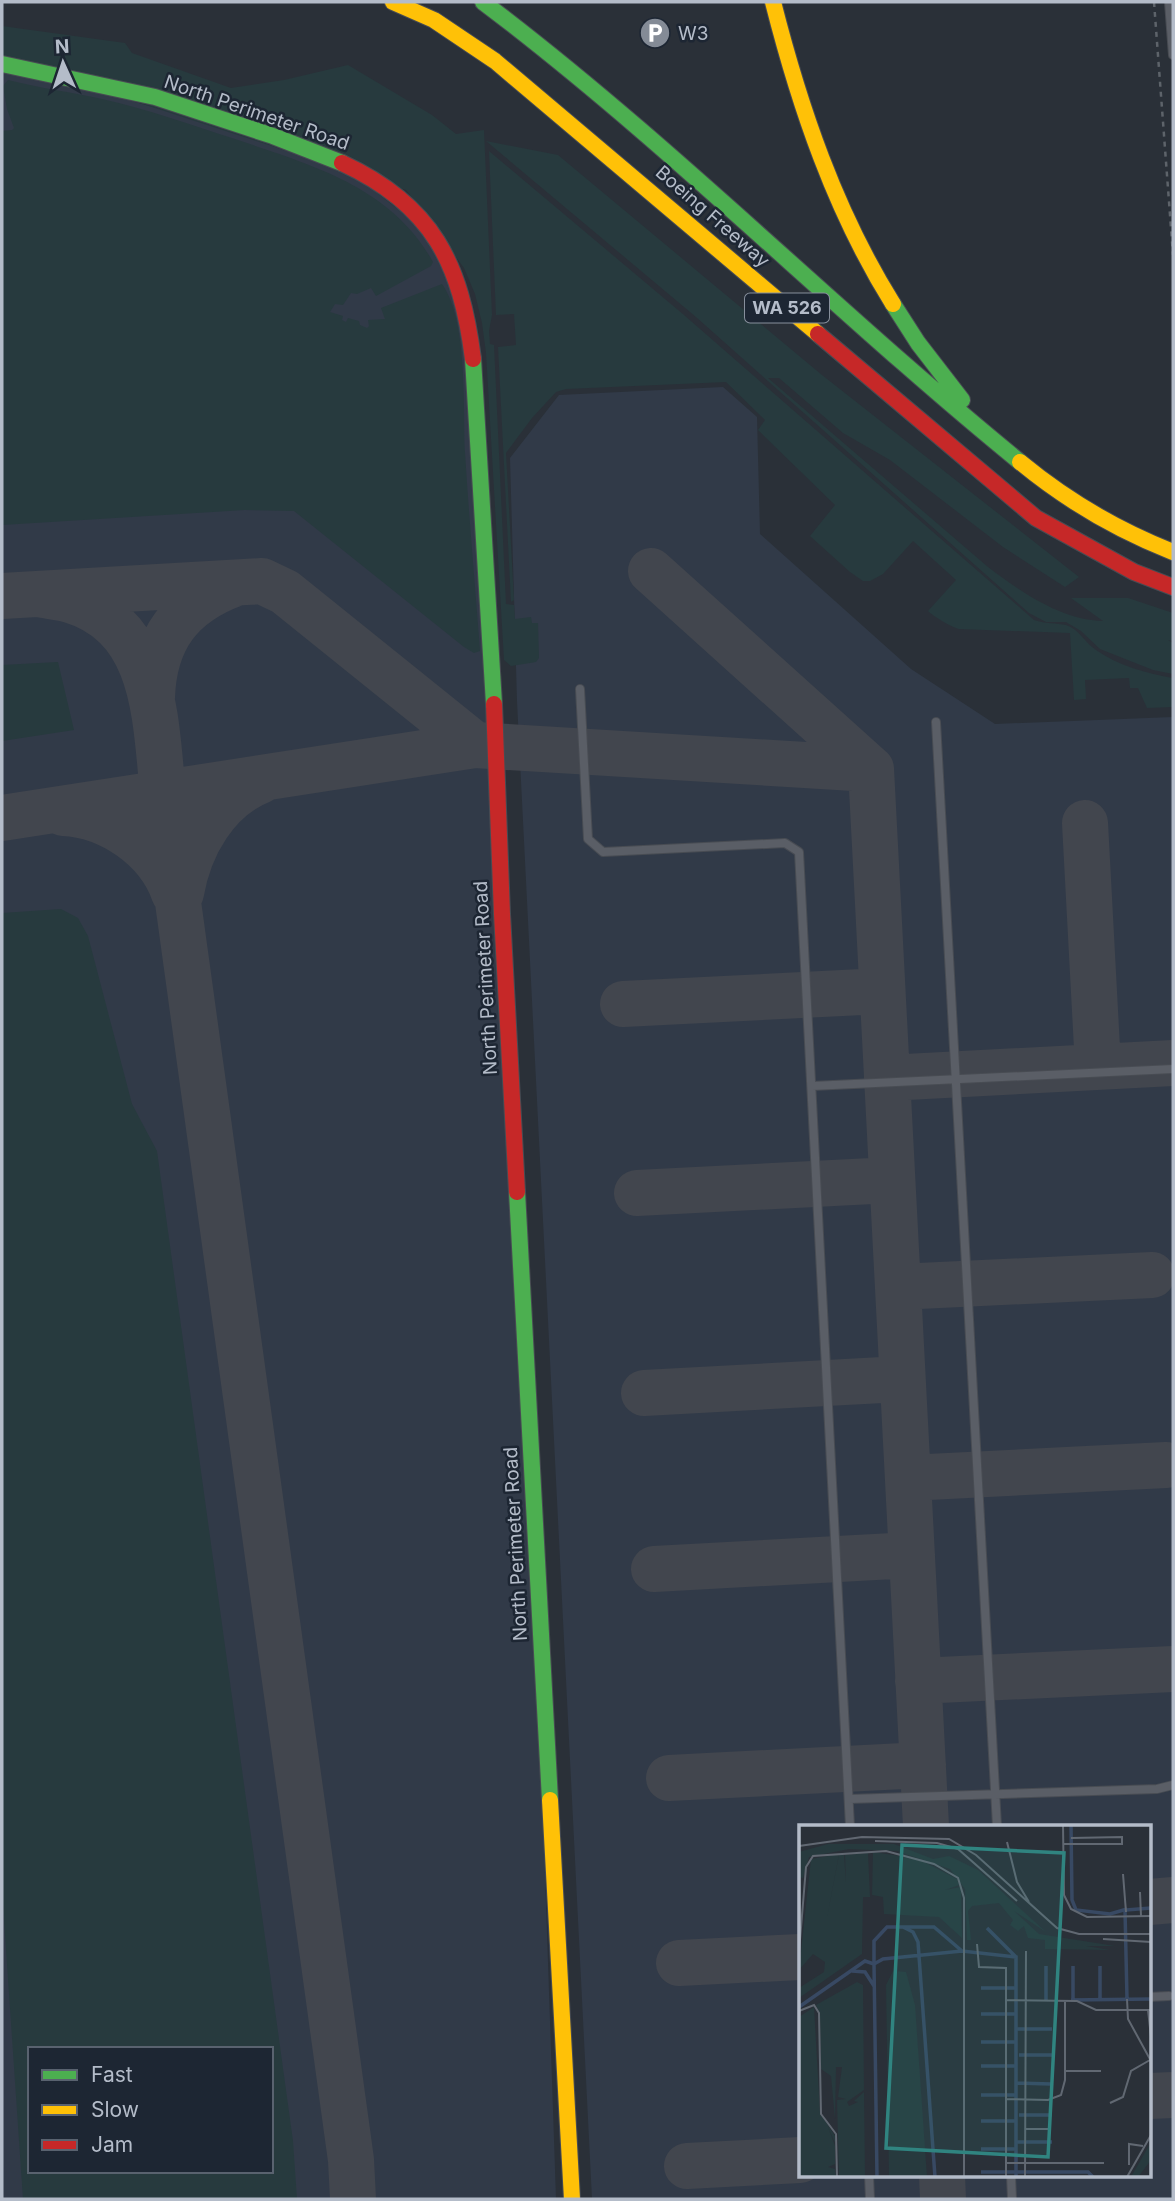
<svg xmlns="http://www.w3.org/2000/svg" width="1175" height="2201" viewBox="0 0 1175 2201" font-family="Inter,sans-serif">
<style>
.airport{fill:#313a48;fill-rule:evenodd}
.green{fill:#273a3e;fill-rule:evenodd}
.lines{fill:none;stroke-linecap:round;stroke-linejoin:round}
.taxiway{stroke:#42464e;stroke-width:46}
.lane-casing{stroke:#484c53;stroke-width:10}
.fast-casing{stroke:#484c53;stroke-width:18}
.slow-casing{stroke:#484c53;stroke-width:18}
.jam-casing{stroke:#484c53;stroke-width:18}
.path{stroke:#5d636a;stroke-width:2.5;stroke-dasharray:5 5;stroke-linecap:butt}
.lane{stroke:#5a5e66;stroke-width:8}
.fast{stroke:#4caf50;stroke-width:16}
.slow{stroke:#ffc107;stroke-width:16}
.jam{stroke:#c62828;stroke-width:16}
.labels{text-anchor:middle;stroke-width:5;stroke-linejoin:round;paint-order:stroke}
.shield{fill:#1d2633;stroke:#878f9c;stroke-width:2}
.shield-label{font-size:18px;font-weight:bold;fill:#b4bcc9}
.poi-label{font-size:19px;fill:#b4bcc9;stroke:#1d2633;text-anchor:start}
.street-label{font-size:19px;fill:#b4bcc9;stroke:#1d2633}
.inset-river{fill:none;stroke:#384963;stroke-width:3.5}
.inset-road{fill:none;stroke:#616872;stroke-width:2}
.view{fill:#308480;fill-opacity:0.15;stroke:#308480;stroke-width:3.5}
.inset-edge{fill:none;stroke:#b4bcc9;stroke-width:3.5}
</style>
<rect width="100%" height="100%" fill="#2a3038"/>
<!-- airport -->
<path class="airport" d="M2,64l331,94 105,83 28,107 73,1348 17,503h-554zM30,2049h241v122h-241z
M723,387l34,30 3,117 151,135 84,55 178,-7v1482h-581l-75,-1498 -7,-243 49,-63zM800,1826h349v349h-349z"/>
<!-- green -->
<path class="green" d="M2,26l123,17 7,10 99,35 53,-8 64,-15 84,50 24,19 28,-4 8,185 -3,16 1,13 4,1 12,259 8,1 1,14 16,-2 1,6h6l1,35 -3,4 -25,4 -7,-6 -18,-307 -4,-30 -7,-29 -11,-26 -58,-78 -404,-132z
M8,80c31,8 63,12 94,19 45,10 89,26 133,40 76,26 156,47 198,123l-2,4 -55,30 -5,-8 -14,6 -6,-1 -8,12 -8,-1 -5,8 13,4 -1,4 4,2 2,-4 11,3 1,4 7,3 2,-2 -1,-6 17,-1 -4,-11 61,-24c26,37 21,123 23,168 4,66 10,132 15,199l-6,2 -10,-6 -170,-136 -49,-1 -243,15v-394l10,-1 2,-2 -7,-19 -4,-23z
M486,141l72,14 264,220 257,202 -14,10 -62,-40 -113,-87 -47,-27 -64,-55h-11l220,189c33,25 73,53 115,54l-32,-23h57l45,15v28l-5,-1 5,3v31l-20,-4 -53,-21 -19,-18 -15,-9h-20l-17,-9 -333,-296z
M489,151l195,164 350,305c12,4 22,3 32,5 13,4 19,18 30,25 21,15 52,24 77,28v29l-26,1 -9,-20h-8l-1,-10 -44,2 1,19 -12,1 -4,-67 -111,-4c-8,-2 -26,-13 -31,-18l28,-31 -43,-39 -30,33 -13,7h-7l-13,-9 -40,-36 25,-31 -77,-75 7,-10 -39,-38 -160,7 -10,3 -24,26 -26,35 8,147 -3,2 -13,-255 18,-2 -2,-31 -18,1z
M58,662l16,68 -72,11v-76z
M61,909l17,9 10,18 44,168 25,47 136,990 4,58h-274l-21,-308v-978zM30,2049h241v122h-241z"/>
<g class="lines">
<!-- taxiway -->
<path class="taxiway" d="M651,571l220,198
M38,594c10,2 22,3 32,6 87,26 85,119 93,193l188,1367 2,39
M2,596l260,-15 23,11 190,153
M152,697c2,-57 28,-93 82,-113
M63,813c47,2 95,35 111,80
M2,818l473,-73 396,24 55,1057
M1085,823l13,244
M181,893c8,-47 35,-95 81,-113
M623,1004l259,-13
M887,1078l286,-15
M637,1193l255,-13
M898,1287l254,-12
M644,1393l257,-14
M908,1478l258,-13
M654,1569l258,-14
M918,1681l255,-12
M669,1778l254,-13
M1149,1902l24,-2
M679,1963l121,-6
M1149,2096l24,-1
M687,2166l113,-6
M942,2175l1,24"/>
<!-- lane casing -->
<g class="lane-casing">
<path id="lane" d="M1169,2l4,53
M580,689l8,150 15,13 182,-9 14,9 51,974
M936,722l61,1104
M812,1086l361,-17
M849,1799l308,-10 16,-4
M1149,1997l20,-1
M869,2175l1,24
M1011,2175l1,24"/>
</g>
<!-- fast casing -->
<g class="fast-casing">
<path id="fast" d="M483,2c188,142 354,311 537,460
M2,64l153,33 118,39 69,27
M893,304l25,39 44,57
M473,359l21,345
M517,1192l33,608"/>
</g>
<!-- slow casing -->
<g class="slow-casing">
<path id="slow" d="M393,2l41,18 61,41 323,273
M773,2c27,106 62,209 120,302
M1020,462c46,38 97,68 153,90
M550,1800l22,399"/>
</g>
<!-- jam casing -->
<g class="jam-casing">
<path id="jam" d="M342,163c91,42 119,101 131,196
M818,334l218,184 98,54 39,15
M494,704l8,210 15,278"/>
</g>
<!-- path -->
<path class="path" d="M1154,2l19,253"/>
<!-- lane -->
<use href="#lane" class="lane"/>
<!-- fast -->
<use href="#fast" class="fast"/>
<!-- slow -->
<use href="#slow" class="slow"/>
<!-- jam -->
<use href="#jam" class="jam"/>
</g>
<!-- icons -->
<defs>
<g id="parking-disc" transform="scale(1.575)"><circle r="9.5" fill="#848b96" stroke="#1d2633"/><path d="M-3.5-5.5H1a3.5 3.5 0 0 1 0 7H-1V5.5H-3.5ZM-1-3.4V-.6H.8a1.4 1.4 0 0 0 0-2.8Z" fill="#fff"/></g>
</defs>
<g fill-rule="evenodd">
<use href="#parking-disc" x="655" y="33"/>
</g>
<g class="labels">
<!-- shield labels -->
<rect class="shield" x="745" y="293.5" width="84" height="29" rx="5"/>
<g class="shield-label">
<text x="787" y="314">WA 526</text>
</g>
<!-- poi labels -->
<g class="poi-label">
<text x="678" y="40">W3</text>
</g>
<!-- street labels -->
<g class="street-label">
<text transform="translate(257 112) rotate(19)" y="7">North Perimeter Road</text>
<text transform="translate(713 216) rotate(41)" y="7">Boeing Freeway</text>
<text transform="translate(485 978) rotate(-93)" y="7">North Perimeter Road</text>
<text transform="translate(515 1544) rotate(-93)" y="7">North Perimeter Road</text>
</g>
</g>
<!-- overview -->
<g transform="translate(799 1825)">
<rect width="352" height="352" fill="#2a3038"/>
<path d="M29,19h66l39,15 16,-3 29,14 68,62 -32,-21 25,23 76,12h-29l24,4 -65,-1v-9l-17,-2 -4,-12 -6,5 -8,-6 3,-5 -14,-17 -27,3 -4,5 3,29h-4l-2,-51 -15,-20 -53,-18 -48,-2 -40,8 -6,21 -4,-1v-25zM74,27l27,4 1,7 1,-6 20,4 35,18 2,6 -14,5 16,-3 1,51 -23,-21 -55,-3 -1,-17 -11,-2zM69,28l2,44h-7l-1,57 -63,44v-10l25,-16 1,-10 -12,-8 -14,16 12,-111 28,-5 -13,69 13,-68h5l2,28 -1,-28zM94,146l13,1 9,33 12,172h-38l-3,-192zM58,157l6,3 1,105 -17,12 2,4 9,-4 -4,-1 10,-9 1,85h-26l-2,-77 9,-1 -8,-2 4,-30h-6l-1,52 -4,-43 -10,-7 -1,-55 -4,-9zM15,182l6,106 15,23v7l-7,-16 7,19v18l-7,3 7,2 1,8h-37v-160z" fill="#273a3e"/>
<path d="M352,317v18l-13,17h-7z" fill="#273a3e"/>
<path class="inset-river" d="M272,0l1,75 4,10 34,4 17,-5M326,85l2,89M327,85l25,-2M104,102l10,5 5,10 17,235M188,103l29,29M75,139l9,-5 79,-8 54,6v220M75,139v-23l13,-14h47l28,24M75,139l3,213M247,141v34M274,141v34M53,146l13,1 9,14M182,163h35M301,174v-33M272,175l80,-1M0,182l66,-46 9,3M182,189h35M217,204h36M182,217h35M220,230h33M182,241h35M217,258l35,1M182,270h35M220,290h33M182,296h35M217,317h36M182,324h35M182,347h107l5,5"/>
<path class="inset-road" d="M264,0l1,70 7,14 16,8 64,-1M272,13l51,-1v7M76,16l62,2 21,6 59,52M208,17l10,40 12,20M264,19h60M0,21l63,-9 87,2 27,16 81,73 22,6h72M324,49l3,38M341,67l1,24M304,114l48,3M178,119l2,23 27,1v209M0,127l7,-85 7,-11 73,-5 48,13 24,14 6,20v279M328,174l1,20 23,42M207,175l71,1 19,9h55M349,185l3,27M0,186l15,-6 5,8 2,101 15,20 1,43M266,246h36M207,274l42,1 13,-5 4,-15v-79M311,278l13,-6 8,-26 19,-11M227,304h23M207,338h98M330,340v-21l14,2M226,352l1,-226M328,352l24,-42"/>
<path class="view" d="M103,20l162,8 -16,304 -162,-9z"/>
<rect width="352" height="352" class="inset-edge"/>
</g>
<!-- border -->
<rect width="1175" height="2201" fill="none" stroke="#b4bcc9" stroke-width="7"/>
<!-- legend -->
<rect x="28" y="2047" width="245" height="126" fill="#1d2633" stroke="#59626f" stroke-width="2"/>
<rect x="42" y="2070" width="35" height="10" fill="#4caf50" stroke="#59626f" stroke-width="2"/>
<text x="91" y="2082" font-size="21" fill="#b4bcc9">Fast</text>
<rect x="42" y="2105" width="35" height="10" fill="#ffc107" stroke="#59626f" stroke-width="2"/>
<text x="91" y="2117" font-size="21" fill="#b4bcc9">Slow</text>
<rect x="42" y="2140" width="35" height="10" fill="#c62828" stroke="#59626f" stroke-width="2"/>
<text x="91" y="2152" font-size="21" fill="#b4bcc9">Jam</text>
<!-- north arrow -->
<g transform="translate(63 63) rotate(357)" stroke="#1d2633" stroke-width="5" paint-order="stroke">
<path d="M0-5L12 26L0 18L-12 26Z" fill="#b4bcc9"/>
<text y="-10" font-size="19" font-weight="bold" text-anchor="middle" fill="#b4bcc9">N</text>
</g>
</svg>
